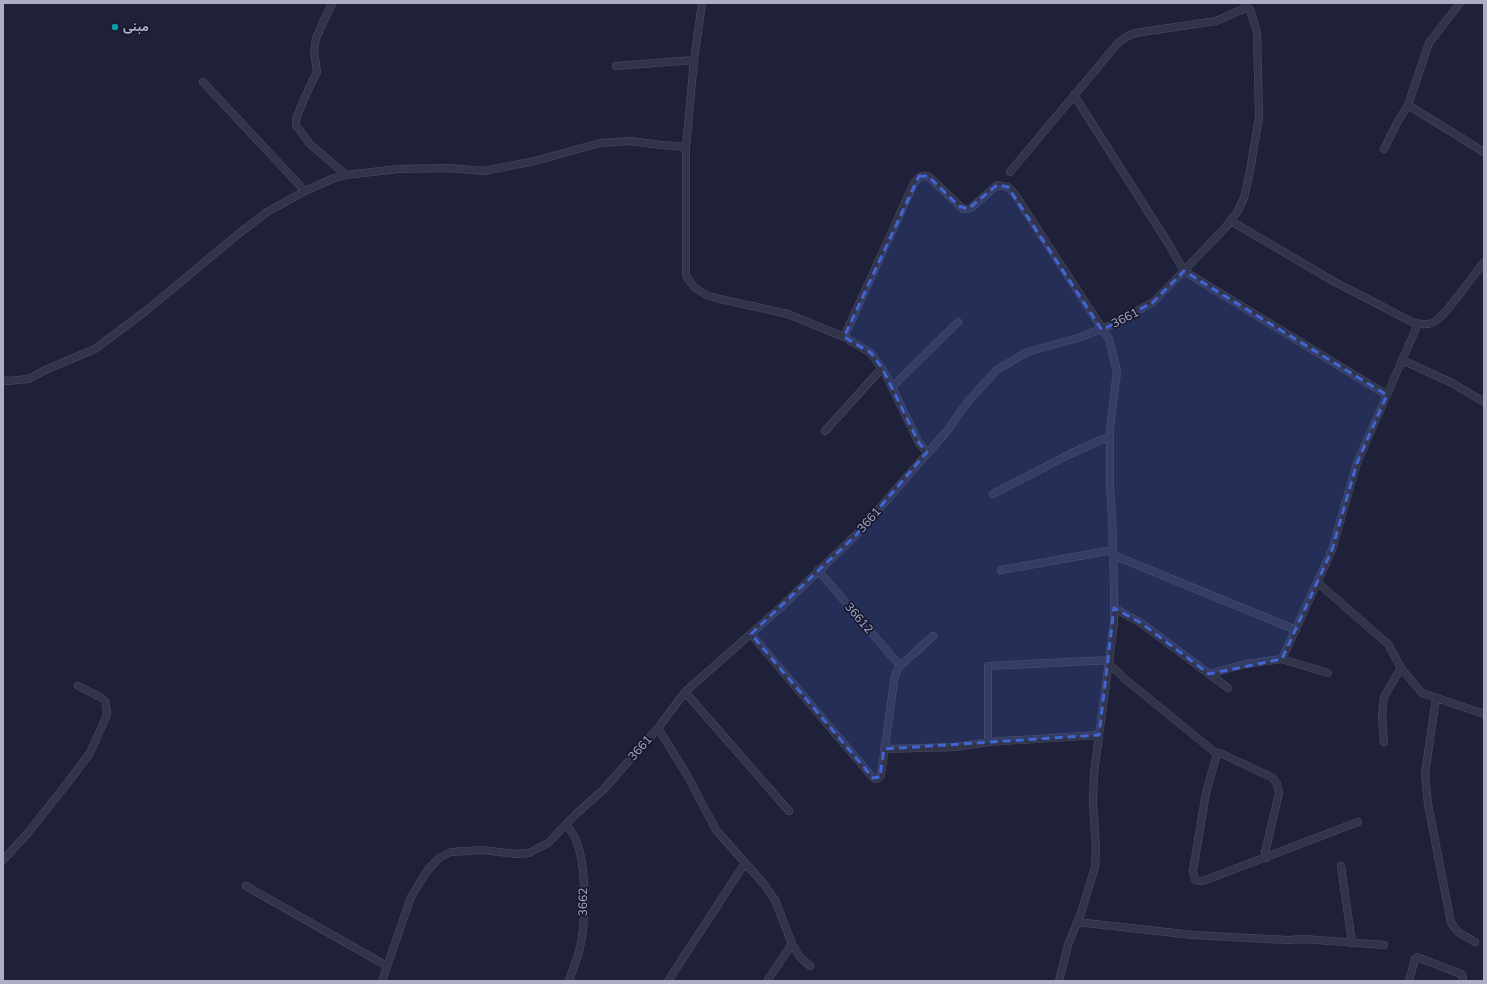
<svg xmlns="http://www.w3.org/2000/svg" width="1487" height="984" viewBox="0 0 1487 984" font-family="Mulish,'Noto Sans Arabic',sans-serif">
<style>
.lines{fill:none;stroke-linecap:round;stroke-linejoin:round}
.minor-casing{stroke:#4c4e65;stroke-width:8}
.minor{stroke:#32344a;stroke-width:7}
.marked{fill:#4166d4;fill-opacity:0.2;stroke:#4166d4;stroke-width:3;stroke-dasharray:8 5;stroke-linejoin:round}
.culture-dot{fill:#0f9aa8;stroke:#17192e;stroke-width:1.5}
.labels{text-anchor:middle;stroke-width:3.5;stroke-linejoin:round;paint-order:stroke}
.poi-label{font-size:12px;font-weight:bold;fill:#acadc7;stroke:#17192e;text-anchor:start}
.street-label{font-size:12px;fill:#acadc7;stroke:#17192e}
</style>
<rect width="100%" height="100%" fill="#1e2139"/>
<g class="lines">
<!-- minor casing -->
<g class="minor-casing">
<path id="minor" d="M332,3l-16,35 -2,13 3,21 -13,27 -8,20v6l14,19 36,31
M702,3l-8,57 -8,87v129l8,11 12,8 14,4 68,15 56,23 27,16 15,22 33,68 8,9
M616,66l78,-6
M203,82l102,109
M1074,95l94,148 16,28 203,124
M1408,105l76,47
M1384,149l14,-28 10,-16 21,-62 31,-40
M1010,172l108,-129 8,-6 9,-4 81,-12 32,-14
M1231,221l102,60 79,41c8,2 14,4 22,0 11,-5 40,-48 50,-60
M844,337l70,-154c4,-5 7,-9 14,-7l35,33h5l3,-1 26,-23 11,2 6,6 95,146 8,33 -7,57v59l2,27 2,72v36l-20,150 -1,29 3,46 -1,19 -14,46 -13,32 -9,36
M1402,360l50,23 32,19
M3,380l3,1 23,-2 16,-9 50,-21 52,-39 90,-75 30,-23 38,-21 27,-12 14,-4 52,-6 51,-1 35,3 51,-10 65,-18 30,-2 31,4 25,2
M892,387l66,-65
M825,431l57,-63
M993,494l79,-41 38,-17
M1113,555l183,75
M818,570l82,96
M1001,570l112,-20
M1318,583l70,61 13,24 21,25 62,21
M1114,608l27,15 87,65
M751,634l122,144 3,1 4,-2 1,-2 14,-100 5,-9 33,-30
M1282,659l50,-109 25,-87 61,-139
M1109,665l8,6 8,8 92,75 3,-1 53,25 4,6 2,9 -14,60 1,5
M1209,674l36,-10 37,-5 46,14
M685,692l104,119
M1436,698l-11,76 3,30 23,119 7,9 17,10
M658,728l29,47 29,55 47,53 12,17 17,44 8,13 10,9
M988,742v-76l122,-6
M1384,742l-2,-26 2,-19 17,-29
M884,749l72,-2 32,-5 111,-7
M1217,754l-11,39 -13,78 2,9 8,1 155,-59
M567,824c2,6 7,10 9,16 11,26 10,85 3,112 -3,10 -7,19 -10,29
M3,860l24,-26 42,-53 21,-28 16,-36 1,-4 -2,-12 -5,-4 -22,-11
M1341,866l11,77
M246,886l141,80
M1077,922l116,13 95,5 16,-1 80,6
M382,981l29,-84 16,-26 12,-13 12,-6 31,-2 34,4 13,-1 19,-10 28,-29 28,-25 54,-61 27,-36 96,-85 75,-72 91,-104 22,-31 28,-30 30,-18 51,-14 38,-15 37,-21 18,-18 54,-56 13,-17 6,-13 6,-27 9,-54 -2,-85 -7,-22 -5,-7
M668,981l77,-118
M767,981l25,-37
M1409,981l6,-22 2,-2 44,17 2,3 -1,4"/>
</g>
<!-- minor -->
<use href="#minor" class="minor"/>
</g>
<!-- marked area -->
<path class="marked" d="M919,176h9l31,30 9,3 29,-24 11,2 94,143 51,-28 31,-31 203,124 -30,68 -25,87 -50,109 -73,15 -68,-51 -27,-15 -15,127 -215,14 -4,28 -7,1 -122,-144 105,-99 71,-83 -8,-9 -37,-75 -11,-15 -27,-16z"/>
<!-- markers -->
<circle class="culture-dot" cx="115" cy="27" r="4"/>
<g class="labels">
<!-- poi labels -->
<g class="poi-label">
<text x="123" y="31">مبنى</text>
</g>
<!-- street labels -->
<g class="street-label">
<text transform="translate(1125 318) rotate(-27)" y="4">3661</text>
<text transform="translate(869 520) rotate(-49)" y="4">3661</text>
<text transform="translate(859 618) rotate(49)" y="4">36612</text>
<text transform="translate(640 748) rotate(-49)" y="4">3661</text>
<text transform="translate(583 902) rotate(-89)" y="4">3662</text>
</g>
</g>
<!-- border -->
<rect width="1487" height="984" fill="none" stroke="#acadc7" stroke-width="8"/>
</svg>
